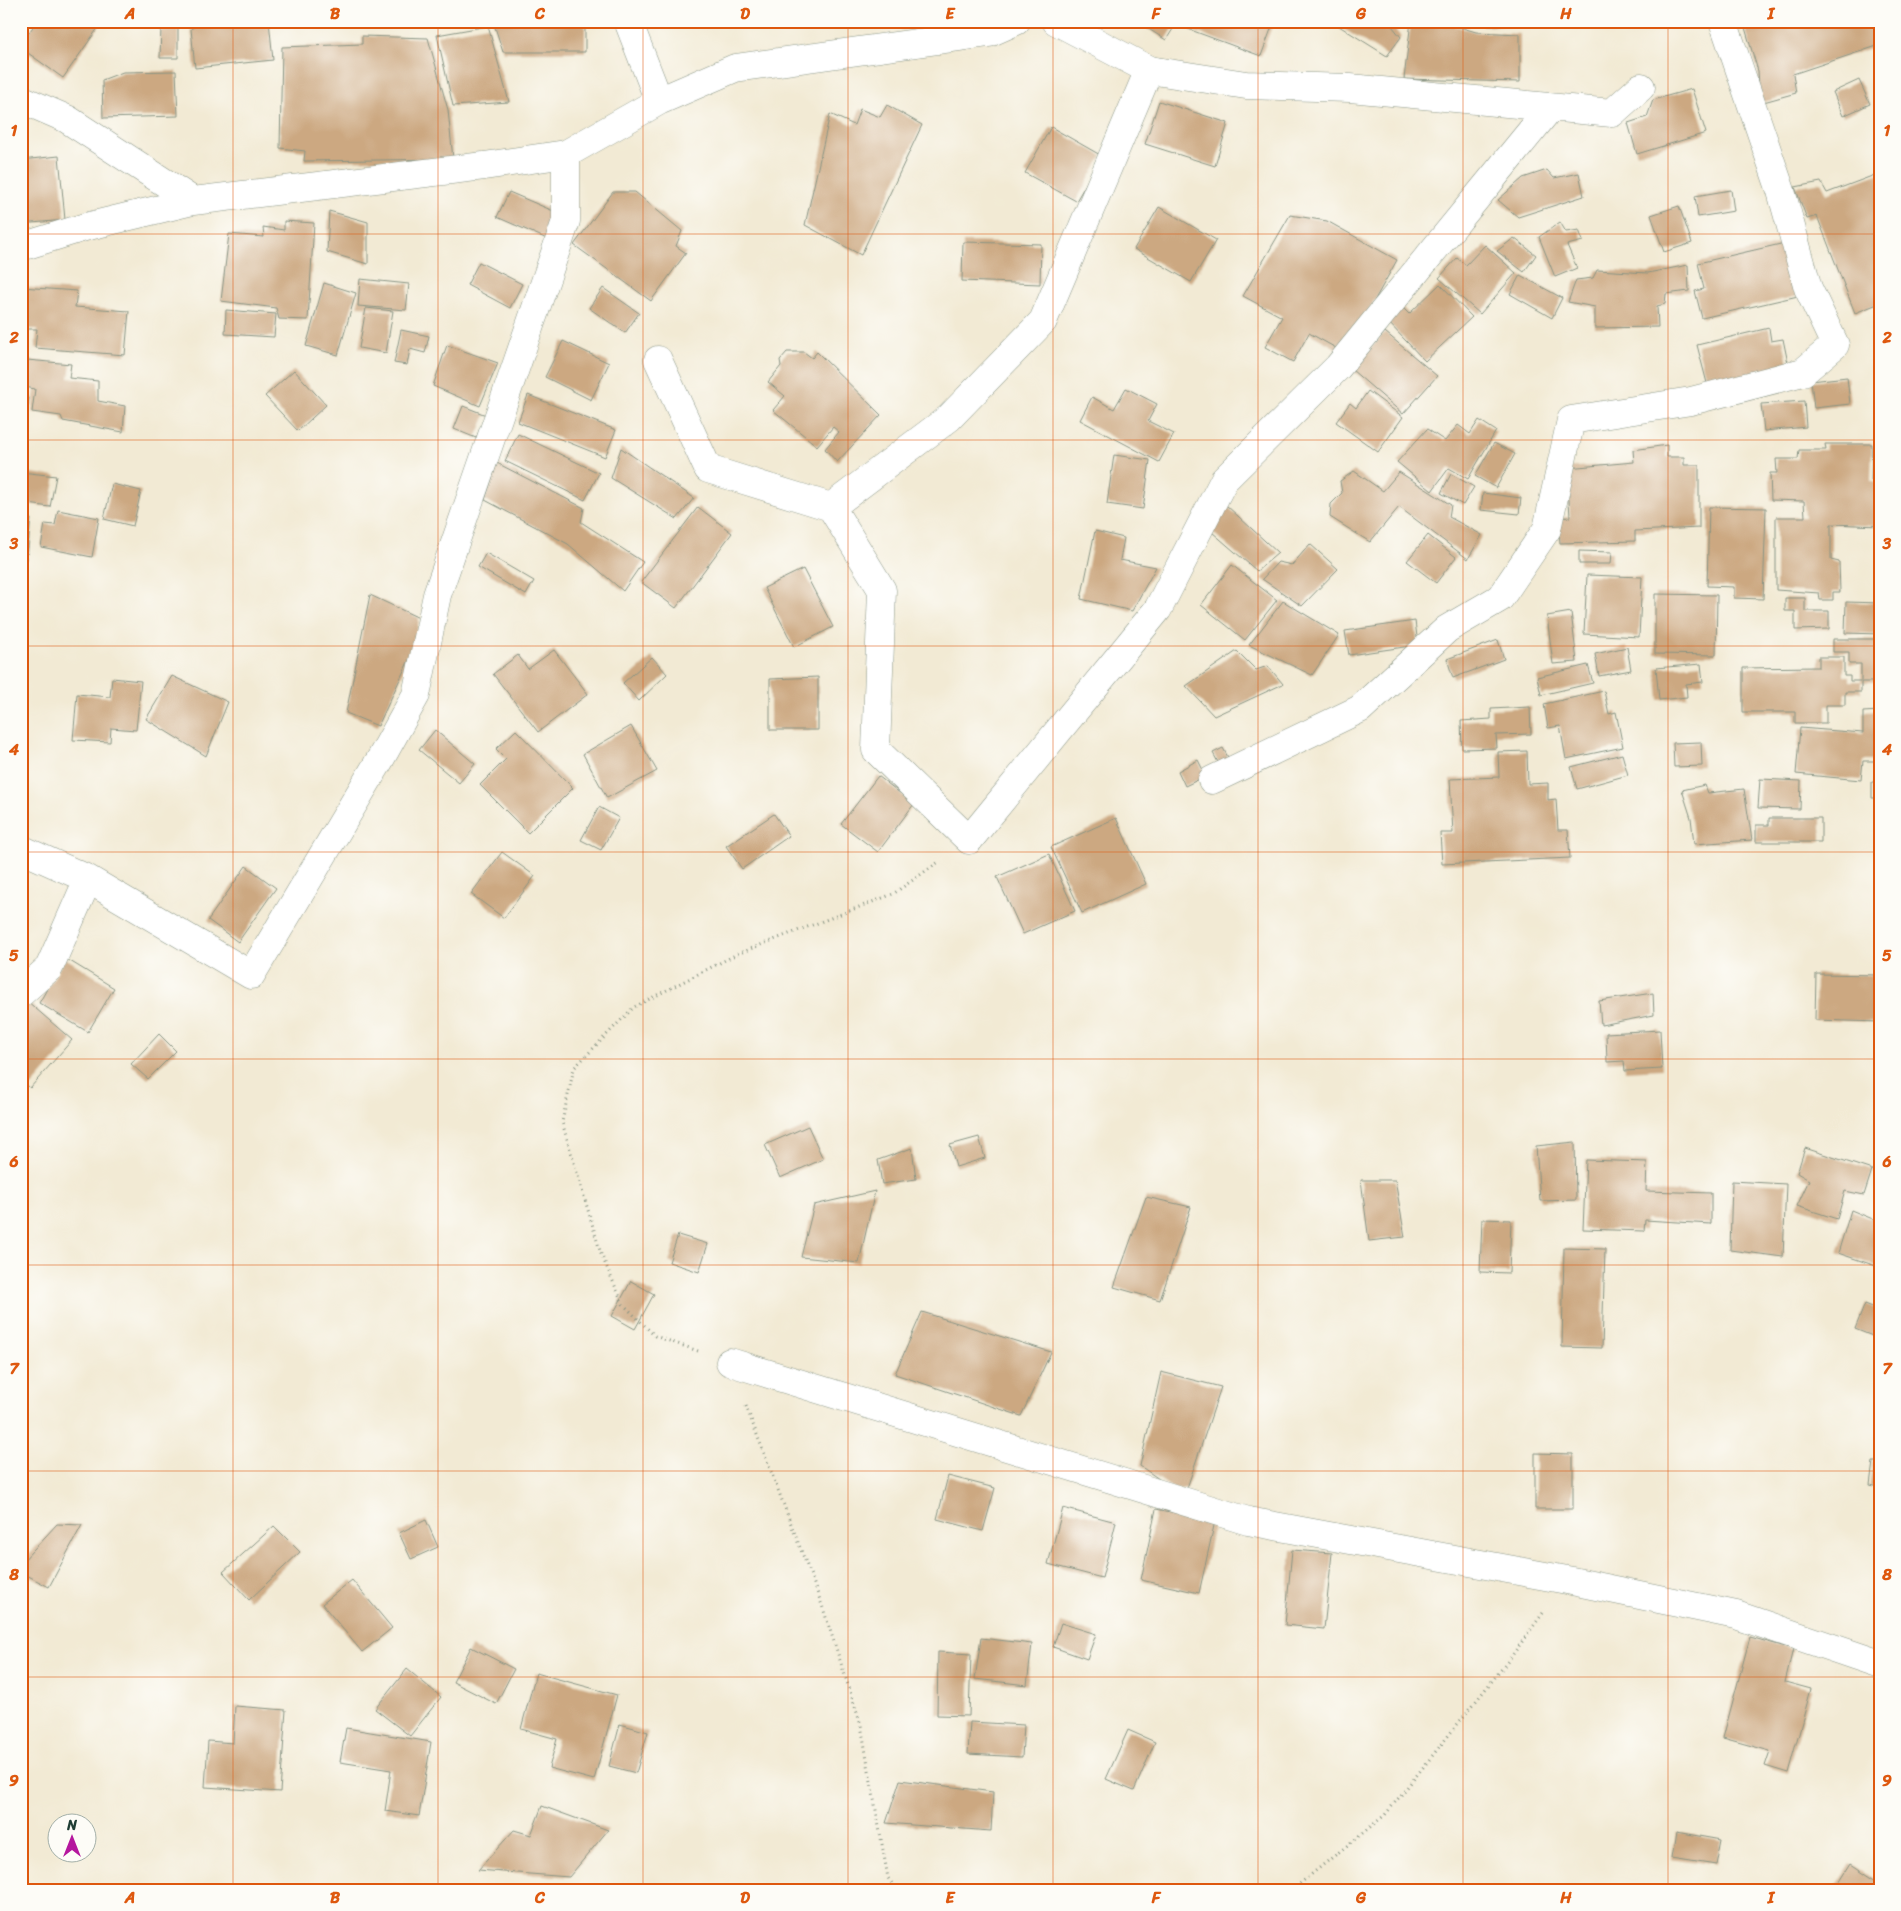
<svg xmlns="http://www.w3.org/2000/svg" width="1901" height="1911" viewBox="0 0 1901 1911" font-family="Sriracha,sans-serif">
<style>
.building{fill:#cca881}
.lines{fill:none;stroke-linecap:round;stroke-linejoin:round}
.minor-casing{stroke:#889484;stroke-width:29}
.path{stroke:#889484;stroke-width:3;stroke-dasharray:1 4;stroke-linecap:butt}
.minor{stroke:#fff;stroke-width:28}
.grid{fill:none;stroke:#de580e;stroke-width:1;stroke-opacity:0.55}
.neatline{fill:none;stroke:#de580e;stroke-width:2}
.grid-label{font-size:16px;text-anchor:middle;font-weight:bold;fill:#de580e}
</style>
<rect width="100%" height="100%" fill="#fdfcf7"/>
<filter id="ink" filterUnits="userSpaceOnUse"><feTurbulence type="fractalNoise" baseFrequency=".02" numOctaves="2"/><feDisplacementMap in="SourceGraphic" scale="10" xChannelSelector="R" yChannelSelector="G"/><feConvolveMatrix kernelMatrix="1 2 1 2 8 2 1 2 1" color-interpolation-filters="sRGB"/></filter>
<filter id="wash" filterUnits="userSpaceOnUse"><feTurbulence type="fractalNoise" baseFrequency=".0096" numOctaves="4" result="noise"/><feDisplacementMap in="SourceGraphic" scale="20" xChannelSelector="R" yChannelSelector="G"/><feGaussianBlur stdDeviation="1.12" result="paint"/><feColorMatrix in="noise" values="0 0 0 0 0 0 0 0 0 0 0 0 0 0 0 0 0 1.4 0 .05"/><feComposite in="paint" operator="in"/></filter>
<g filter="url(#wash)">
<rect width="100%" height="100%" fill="#f2ead4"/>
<g id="blocks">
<!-- building -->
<path class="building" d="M37,21h66l-40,57 -42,-30v-4z
M202,21h67l4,39 -78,8 -4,-39z
M493,21h92v31h-82z
M1136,21h42l-12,19z
M1191,21h83l-13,35 -73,-27z
M1331,21h57l13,16 -14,19z
M1411,21h28l37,11 44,2v48l-116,-3z
M1488,21h39v4l-39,1z
M1743,21h137v24l-87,29 3,19 -36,10 -2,-32z
M488,26l21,76 -56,4 -16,-71z
M161,28h17v30h-18z
M362,36l66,2 20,72 5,49 -149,2 1,-10 -25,-3 2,-101 80,-3z
M176,71l2,45 -75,2 -1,-38 21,-8z
M1859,80l11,24 -27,12 -10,-24z
M1692,89l14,44 -69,21 -9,-31 19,-6 6,-17z
M1159,101l69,22 -13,43 -70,-22z
M887,105l35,20 -61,130 -56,-30 25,-111 24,11 6,-16 20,8z
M1051,127l51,29 -26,45 -51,-28z
M59,156l6,64 -44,4v-64z
M1547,170l7,8 25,-5 5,23 -66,21 -20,-17 25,-22z
M1880,173v130l-25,10 -38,-97 -10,3 -12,-32 26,-5 6,11z
M1731,190l3,21 -36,6 -3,-21z
M509,192l49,21 -11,26 -50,-22z
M613,192h22l47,39 -6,15 10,7 -35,48 -77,-56z
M1679,206l13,37 -28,9 -13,-37z
M1159,207l57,33 -25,42 -57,-33z
M329,211l39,11v42l-41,-12z
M1290,215l37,6 70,39 -52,93 -36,-20 -16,29 -28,-15 17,-30 -39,-21z
M284,221l30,2 -6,97 -29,-1 -3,-11 -55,-7 8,-67 35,3 -1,-10 21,3z
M1560,222l6,10 13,-2 4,11 -16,4 10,23 -22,9 -16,-40z
M1514,238l22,17 -12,17 -27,-21z
M963,242l78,2 -1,40 -78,-3z
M1785,243l13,53 -96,22 -7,-27 9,-2 -6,-26z
M1485,245l31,28 -36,41 -41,-36 18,-20 9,7z
M479,262l43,22 -12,24 -43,-23z
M1688,265l1,26 -23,3 -1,10 -8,2 1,21 -63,1v-21l-27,-5 8,-22 17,-2 4,-8 51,3z
M1520,275l42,23 -10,20 -42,-24z
M360,279l49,5 -3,26 -48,-4z
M324,283l32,10 -18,62 -32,-9z
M1440,284l32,33 -47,44 -38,-40 15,-14 7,7z
M21,287l56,4 -2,16 54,4 -4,44 -90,-7 2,-19h-16z
M603,288l36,25 -14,20 -36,-25z
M366,308l27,3 -7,42 -27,-5z
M226,310l50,4 -2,23 -49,-3z
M1769,328l2,13 12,-2 6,29 -81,19 -11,-42z
M401,330l28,6 -4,17 -15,-4 -3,16 -13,-2z
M1385,332l52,44 -34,38 -51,-44z
M563,341l46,22 -18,37 -46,-23z
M447,345l51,18 -18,43 -47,-20z
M787,352h17l8,6 5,-6 64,63 -44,47 -12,-13 14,-17 -6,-5 -16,19 -44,-36 12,-14 -17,-14 13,-16 -1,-6z
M27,360l44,4 -2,14 29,3v20l27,5 -2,26 -60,-11 -2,-5 -29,-4 3,-23 -10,-2z
M294,370l32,35 -28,26 -33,-35z
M1847,377l3,27 -36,4 -3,-27z
M1126,388l31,16 -9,17 26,13 -15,28 -79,-42 12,-23 22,12z
M1368,391l35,26 -25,35 -42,-30 14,-19 6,5z
M21,394l8,4 -1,8 -7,-1z
M528,395l88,35 -11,27 -87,-35z
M1804,401l2,26 -42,4 -3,-27z
M463,406l23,9 -10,23 -22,-9z
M1479,420l17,11 -28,48 -19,-11 -17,23 -35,-29 30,-33 18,12 13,-16 12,9z
M518,434l81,39 -14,27 -80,-39z
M1494,443l21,11 -19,34 -21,-12z
M1825,444h47l-1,37 9,1v44l-49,-2v36l8,2 1,30h-7v8h-13l-1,-7 -43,-3v-73h29l-1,-16 -33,-1 -1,-27h7l-1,-14h22l1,-9h27z
M1667,445v12h17v8h15v63l-64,3v10l-75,2 -2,-25 12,-1 -3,-49 67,-6 -1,-12z
M621,448l73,50 -17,21 -66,-41z
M1114,455l36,5 -7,49 -36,-5z
M497,463l87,45 -3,14 62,40 -20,29 -55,-47 -83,-44z
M1354,471l29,20 16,-19 52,33 -2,12 33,18 -14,24 -69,-52 -29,35 -40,-25 1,-13 11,-11 -2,-12z
M21,472l35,4 -6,31 -29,-4z
M1451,474l23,13 -11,18 -22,-12z
M112,484l29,7 -8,35 -29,-7z
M1483,493l38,5 -2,16 -38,-4z
M1226,505l52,48 -21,18 -52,-45z
M698,507l34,26 -56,75 -35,-26z
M1709,507l57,1 -3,91 -29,-1v-11l-27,-1z
M58,510l41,8 -7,39 -51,-10 4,-23 10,1z
M21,517l10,2 -4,41 -6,-2z
M1095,531l29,7 -4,22 36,7 -24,44 -51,-12z
M1428,535l28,22 -20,26 -29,-22z
M1310,544l28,25 -36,37 -40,-27 16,-17 14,3z
M1579,551l33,1 -1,12h-32z
M486,553l48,28 -8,14 -48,-28z
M1232,565l45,35 -32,40 -44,-35z
M803,569l30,58 -39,20 -30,-59z
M1587,575l55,2 -3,60 -55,-3z
M1655,594l62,1 -1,60 -61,-1z
M370,595l49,23 -4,29 -37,79 -32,-13z
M1785,598h20v13h24v18l-34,1v-19h-10z
M1283,601l56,34 -27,40 -63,-30z
M1846,602l34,1v31l-35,-1z
M1571,612l6,50 -24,2 -6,-48z
M1415,621l3,24 -69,10 -4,-24z
M1833,639h47v43h-19v10h-16v13h-19v18h-31v-11h-52v-44l76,-1v-10h25v19h6v5h11v-17h-12v-12h-16z
M1498,640l6,19 -51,19 -6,-19z
M1627,647l4,23 -32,6 -4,-22z
M554,650l34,44 -50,38 -45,-58 25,-19 10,14z
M1237,651l19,19 12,-4 15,18 -69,32 -28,-30z
M652,657l15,17 -28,27 -16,-18z
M1701,664l2,18 -17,2 1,13 -28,3 -3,-32z
M1588,665l5,18 -52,12 -4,-18z
M172,676l56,26 -22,54 -60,-37z
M818,677v53h-48v-51z
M112,678l29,3 -5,49 -25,-2 -1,14 -37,-2 4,-46 33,3z
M1604,691l5,23 7,-2 7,35 -57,12 -6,-33 -12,2 -4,-24z
M1530,707l1,27 -35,1 1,13 -35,1 -1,-28 30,-2v-10z
M1880,711v50h-17l-2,19 -65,-6 4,-46 63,5v-21z
M631,726l26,45 -50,27 -24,-44z
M435,730l40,34 -16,19 -40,-33z
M516,730l57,58 -45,45 -48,-48 26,-26 -10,-10z
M1701,742l1,24 -28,1 -1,-24z
M1223,748l7,13 -10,5 -7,-13z
M1527,751l1,33 20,-1v17l8,-1 2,31h10l2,28 -128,6 -2,-31h13l-3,-54 49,-2 -1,-25z
M1622,754l6,21 -51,14 -6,-22z
M1198,760l8,16 -21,10 -7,-15z
M878,776l36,28 -36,48 -37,-28z
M1760,779l41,2 -1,28 -42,-1z
M1872,782h8v16h-8z
M1705,785l3,8 36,-4 8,51 -58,4 -3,-26 -9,-28z
M599,807l20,11 -18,32 -20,-10z
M774,814l15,22 -47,33 -16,-23z
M1116,818l30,66 -64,29 -31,-66z
M1769,818h52v24h-65v-17h13z
M502,852l33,24 -31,42 -33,-24z
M1049,854l26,57 -52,23 -26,-57z
M246,866l30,22 -38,54 -30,-22z
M65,958l49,30 -26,44 -49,-29z
M1816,974l64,1v47l-65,-2z
M1653,993l1,22 -53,10 -2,-24z
M27,1001l45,39 -42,48 -9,-8v-73z
M1660,1030l2,39 -37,2 -1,-10 -17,1 -1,-29z
M159,1034l17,17 -28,28 -17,-15z
M808,1126l15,33 -43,19 -15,-33z
M979,1137l6,21 -29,9 -6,-22z
M1575,1142l1,58 -36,1 -4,-55z
M912,1148l4,31 -34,5 -4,-24z
M1805,1148l67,22 -8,25 -19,-4 -8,28 -40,-13 12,-26 -12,-7z
M1586,1160l61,2 -1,29 65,2v31l-66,-4 -1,11 -61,-2z
M1361,1180h34l10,57 -36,4z
M1732,1181l54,3 -3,73 -53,-7z
M875,1191l-16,72 -58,-6 13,-52z
M1146,1197l45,10 -31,93 -46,-13z
M1851,1210l29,12 -1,45 -41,-14z
M1482,1219l29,1 -2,53 -29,-1z
M678,1235l30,9 -9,28 -30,-10z
M1564,1248l41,1 -3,99 -40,-1z
M631,1281l23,13 -19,35 -23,-13z
M1865,1304l15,6v29l-25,-10z
M922,1312l129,40 -30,64 -126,-42z
M1161,1372l60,15 -34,101 -12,2 -35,-24z
M1535,1453l38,1v55h-38z
M1873,1462h7v25l-10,-2z
M948,1476l47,12 -12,43 -46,-12z
M1063,1508l53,14 -14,56 -54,-14z
M1156,1509l59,12 -16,72 -58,-13z
M426,1520l12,27 -27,12 -12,-26z
M57,1524l25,1 -33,62 -28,-15v-9z
M274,1526l26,26 -51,48 -26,-28z
M1292,1550l40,3 -8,76 -39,-4z
M352,1580l40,48 -30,24 -40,-48z
M1061,1623l35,11 -9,25 -34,-12z
M1750,1637l43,12 -8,33 26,7 -23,84 -23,-7 5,-15 -47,-13z
M981,1638l51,6 -5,41 -52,-6z
M471,1647l43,22 -18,35 -43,-22z
M938,1652l33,2 -2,62 -32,-1z
M407,1669l34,28 -31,39 -35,-27z
M536,1673l81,22 -23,85 -45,-12 8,-29 -36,-10z
M235,1706l51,4 -6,82 -75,-5 3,-46 25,2z
M970,1722l54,3 -2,32 -54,-3z
M620,1724l28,8 -12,41 -27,-7z
M346,1728l85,14 -12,74 -34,-5 6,-41 -51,-8z
M1128,1730l27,12 -21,49 -28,-12z
M900,1780l93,12 -2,39 -105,-8z
M542,1806l66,24 -39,47 -91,-7 36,-40 17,5z
M1676,1832l45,8 -5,25 -44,-7z
M1851,1863l29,19v8h-46z"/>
</g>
</g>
<g filter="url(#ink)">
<use href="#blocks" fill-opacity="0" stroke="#889484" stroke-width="1"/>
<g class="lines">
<!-- minor casing -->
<g class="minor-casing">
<path id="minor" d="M628,21l31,80
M1056,21l93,49 97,15 104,3 262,25 29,-26
M21,99l46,20 126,82
M21,247l64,-20 108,-26 291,-35 82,-12 93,-53 76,-33 254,-35 27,-12
M658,360l50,109 123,38 51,83 -6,160 93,90 189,-231 66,-129 114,-113 212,-259
M831,507l118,-89 94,-97 106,-251
M1212,780l148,-71 87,-80 53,-31 47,-69 24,-109 120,-19 112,-29 32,-27 -27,-57 -27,-97 -58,-170
M21,849l67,30 163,96 130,-217 35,-63 21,-100 129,-374v-67
M21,993l28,-25 39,-89
M730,1362l518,159 319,59 169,35 144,49"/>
</g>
<!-- path -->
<path class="path" d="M698,1351l-43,-15 -32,-32 -22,-50 -39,-132 12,-54 60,-61 103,-53 156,-60 47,-33
M746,1406l76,199 39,120 27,153 9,12
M1292,1890l93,-75 123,-154 35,-48"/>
<!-- minor -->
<use href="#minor" class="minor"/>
</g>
</g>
<!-- grid -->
<path class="grid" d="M233,21v1869M438,21v1869M643,21v1869M848,21v1869M1053,21v1869M1258,21v1869M1463,21v1869M1668,21v1869M21,234h1859M21,440h1859M21,646h1859M21,852h1859M21,1059h1859M21,1265h1859M21,1471h1859M21,1677h1859"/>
<!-- margin -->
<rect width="1901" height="1911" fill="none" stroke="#fdfcf7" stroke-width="55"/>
<!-- north arrow -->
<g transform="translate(72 1838)"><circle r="24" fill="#fdfcf7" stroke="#a4b0a9"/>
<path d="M0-4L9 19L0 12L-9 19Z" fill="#b5179e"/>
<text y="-8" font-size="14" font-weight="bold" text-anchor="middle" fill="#1f3d34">N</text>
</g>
<rect x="28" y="28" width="1846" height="1856" class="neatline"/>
<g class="grid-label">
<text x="130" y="19">A</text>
<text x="335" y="19">B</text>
<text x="540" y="19">C</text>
<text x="745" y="19">D</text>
<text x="950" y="19">E</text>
<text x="1156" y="19">F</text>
<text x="1361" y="19">G</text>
<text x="1566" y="19">H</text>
<text x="1771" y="19">I</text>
<text x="14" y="136">1</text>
<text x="1887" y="136">1</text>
<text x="14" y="343">2</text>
<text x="1887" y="343">2</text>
<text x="14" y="549">3</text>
<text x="1887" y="549">3</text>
<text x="14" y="755">4</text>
<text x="1887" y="755">4</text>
<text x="14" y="961">5</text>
<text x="1887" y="961">5</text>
<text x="14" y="1167">6</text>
<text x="1887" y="1167">6</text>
<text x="14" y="1374">7</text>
<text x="1887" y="1374">7</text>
<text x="14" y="1580">8</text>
<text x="1887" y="1580">8</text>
<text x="14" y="1786">9</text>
<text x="1887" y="1786">9</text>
<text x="130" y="1903">A</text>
<text x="335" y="1903">B</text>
<text x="540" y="1903">C</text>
<text x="745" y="1903">D</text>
<text x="950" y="1903">E</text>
<text x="1156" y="1903">F</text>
<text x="1361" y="1903">G</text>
<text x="1566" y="1903">H</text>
<text x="1771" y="1903">I</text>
</g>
</svg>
